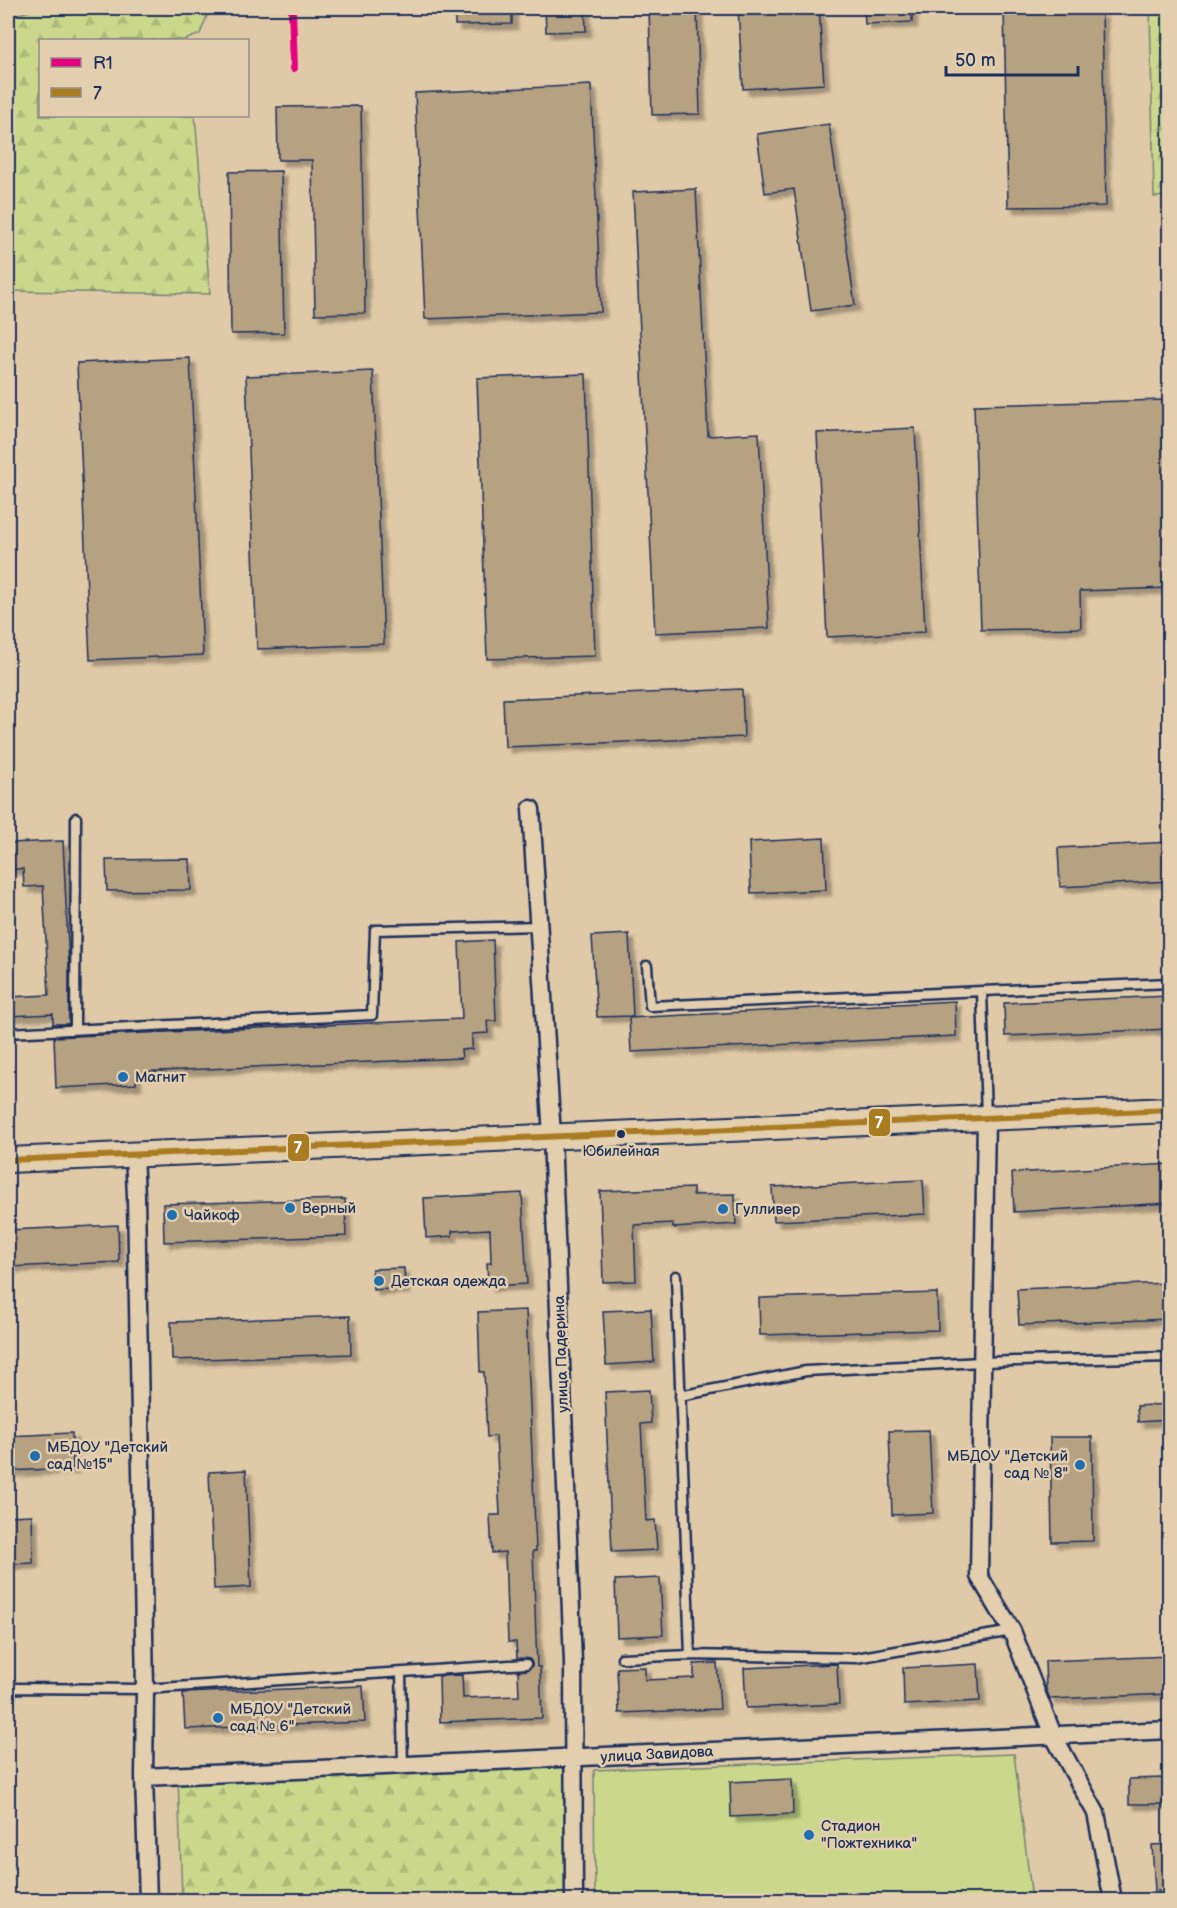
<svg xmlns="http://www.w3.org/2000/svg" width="1177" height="1908" viewBox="0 0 1177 1908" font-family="'Balsamiq Sans',sans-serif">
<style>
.forest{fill:url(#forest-firs);stroke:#738474;stroke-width:1.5}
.pitch{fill:#cbd88b;stroke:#738474;stroke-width:1.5}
.building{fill:#b6a181;stroke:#1b2f5e;stroke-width:1.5;filter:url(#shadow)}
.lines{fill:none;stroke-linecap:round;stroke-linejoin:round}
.lane-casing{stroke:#1b2f5e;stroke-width:13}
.street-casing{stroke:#1b2f5e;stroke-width:21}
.secondary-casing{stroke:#1b2f5e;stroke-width:28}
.lane{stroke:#e3cead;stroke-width:8}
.street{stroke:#e3cead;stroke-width:16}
.secondary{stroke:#e3cead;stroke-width:24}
.bus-1-casing{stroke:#e3cead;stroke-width:10}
.bus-1{stroke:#aa7c21;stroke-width:6}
.rail-1-casing{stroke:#e3cead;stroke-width:12}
.rail-1{stroke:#e5007d;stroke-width:8}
.poi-dot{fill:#1f6fb2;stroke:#e3cead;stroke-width:2}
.bus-dot{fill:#1b2f5e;stroke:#e3cead;stroke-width:2}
.labels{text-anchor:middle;stroke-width:5;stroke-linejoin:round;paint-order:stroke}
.bus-label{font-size:14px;fill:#1b2f5e;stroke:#e3cead}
.poi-label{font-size:15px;fill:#1b2f5e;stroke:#e3cead;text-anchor:start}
.street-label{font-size:15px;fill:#1b2f5e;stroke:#e3cead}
.line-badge{stroke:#e3cead;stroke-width:2}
.badge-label{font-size:16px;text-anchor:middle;font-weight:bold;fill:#fff}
</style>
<defs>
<pattern id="forest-firs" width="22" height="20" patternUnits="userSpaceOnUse" patternTransform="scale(1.5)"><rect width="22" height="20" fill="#cbd88b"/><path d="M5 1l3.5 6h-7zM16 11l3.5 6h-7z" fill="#aeba7a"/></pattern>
<filter id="shadow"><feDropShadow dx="5.5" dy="5.5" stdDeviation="1.5" flood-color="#0004"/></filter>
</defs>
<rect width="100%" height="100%" fill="#e0c9a6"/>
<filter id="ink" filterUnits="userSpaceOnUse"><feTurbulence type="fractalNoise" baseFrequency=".0167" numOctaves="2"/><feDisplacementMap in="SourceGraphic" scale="12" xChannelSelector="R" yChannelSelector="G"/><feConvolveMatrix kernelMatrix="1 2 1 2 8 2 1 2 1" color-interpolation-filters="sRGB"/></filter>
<g filter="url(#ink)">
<!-- forest -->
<path class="forest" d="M40,8h170l-10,26 -15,6h-145v76h155l15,178 -202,-3v-274z
M1150,8h20l-1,188 -15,1z
M575,1757l-1,143h-392l-4,-125z"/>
<!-- pitch -->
<path class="pitch" d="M1014,1754l18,146h-437l-1,-130z"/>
<!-- building -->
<path class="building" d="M455,8h57v16l-57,1z
M545,8h40l1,23 -40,1z
M649,8h48l3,106 -48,1z
M738,8h81l5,76 -81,5z
M864,8h48v14l-47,2z
M1004,8h47v6l51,-1 4,193 -98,1z
M591,85l10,227 -176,7 -10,-226z
M361,106l4,207 -50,1 -3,-154h-34l-1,-53z
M829,124l26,181 -44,6 -17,-122 -29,4 -8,-59z
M281,171l3,162 -53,1 -2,-162z
M696,189l12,247 51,-3 10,195 -114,5 -22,-441z
M190,358l13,297 -113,5 -13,-297z
M373,371l11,273 -127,5 -11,-273z
M586,374l9,282 -108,3 -10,-281z
M1165,400l5,188 -90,3 1,37 -100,2 -7,-225z
M915,428l10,204 -98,5 -10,-204z
M742,689l2,48 -239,10 -2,-48z
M824,838l2,52 -75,3 -2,-51z
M63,841l6,126v57h-16v-10l-45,2v-19l41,-2 -6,-109 -19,1 -1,-18h-15v-26z
M1170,842v39l-110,6 -2,-39z
M190,859l1,31 -84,1 -1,-31z
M629,934l4,82 -36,1 -5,-81z
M493,940l3,81h-9l1,12 -16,1v15l-11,1 1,8 -326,14v12l-80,4 -2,-51 408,-18 -3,-77z
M1170,996v33l-165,7 -1,-33z
M955,1001l1,35 -325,16 -2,-34z
M1170,1164v39l-156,9 -2,-39z
M923,1180l2,34 -151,7 -2,-34z
M693,1188v7l42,-1 1,30 -63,4v-5l-39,2 2,56 -33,1 -3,-91z
M522,1193l5,91 -39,2 -1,-23h4l-1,-34 -38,2v5l-26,2 -2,-40z
M345,1199l1,37 -182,6 -1,-38z
M118,1225l1,37 -111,5v-37z
M404,1268l1,20 -32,2 -1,-21z
M1170,1283v36l-151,6 -2,-36z
M937,1293l1,37 -178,5 -1,-37z
M651,1309l3,53 -48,3 -3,-54z
M526,1310l10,241h-3l4,116h3l2,51 -102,4 -1,-46 23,-1 1,23 56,-2 -1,-25 9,-1 5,-4v-3l-3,-4 -12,-1 -1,-16h-8l-3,-90 -13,1 -2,-38h10l-4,-79 -9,1 -3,-65h-4l-2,-60z
M350,1316l1,38 -179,6 -1,-38z
M649,1390l2,33 -10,1 5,97 9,-1 2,30 -45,2 -7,-160z
M1168,1404l1,16 -31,2 -1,-16z
M929,1430l4,83 -41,2 -3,-84z
M72,1433l1,35 -65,3v-35z
M1050,1437h42l1,104 -41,1z
M246,1470l5,117 -37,2 -5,-117z
M32,1515l1,48 -25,1v-48z
M660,1578l3,57 -46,2 -2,-57z
M1170,1656v38l-120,5 -4,-10 -1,-28z
M717,1663l3,46 -101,4 -2,-45 28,-1v13l49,-2v-14z
M837,1664l2,40 -93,4 -2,-40z
M978,1664l2,37 -76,4 -1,-37z
M363,1686l2,36 -180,7 -2,-36z
M1164,1778l1,26h-36v-25z
M792,1779l1,35 -62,3 -1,-35z
M1170,1844v47h-15l-3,-46z"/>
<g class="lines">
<!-- lane casing -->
<g class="lane-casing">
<path id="lane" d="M647,966l3,40 332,-15
M75,1029l1,-211
M8,1033l364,-18 3,-85 164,-4
M986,1117l-4,-126 188,-8
M676,1276l14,379
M680,1396l126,-25 176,-9 188,-5
M622,1658l68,-3 166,3 156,-27
M401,1673l2,92
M8,1703l4,-15 133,1 381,-25"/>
</g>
<!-- street casing -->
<g class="street-casing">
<path id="street" d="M531,809l21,327 21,526 1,238
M986,1117l-7,459 33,55 41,104 43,78 17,87
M134,1154l2,42 9,493 -1,88 4,123
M144,1777l1026,-47"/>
</g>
<!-- secondary casing -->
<g class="secondary-casing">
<path id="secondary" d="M8,1160l1162,-50"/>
</g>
<!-- lane -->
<use href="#lane" class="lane"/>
<!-- street -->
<use href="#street" class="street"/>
<!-- secondary -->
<use href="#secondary" class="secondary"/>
<!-- bus-1 casing -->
<g class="bus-1-casing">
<path id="bus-1" d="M8,1160l1162,-50"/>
</g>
<!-- bus-1 -->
<use href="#bus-1" class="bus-1"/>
<!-- rail-1 casing -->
<g class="rail-1-casing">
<path id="rail-1" d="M292,8l2,60"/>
</g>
<!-- rail-1 -->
<use href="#rail-1" class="rail-1"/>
</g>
</g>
<!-- markers -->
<g class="poi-dot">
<circle cx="123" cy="1077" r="6"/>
<circle cx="290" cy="1208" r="6"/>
<circle cx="723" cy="1209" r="6"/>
<circle cx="172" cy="1215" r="6"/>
<circle cx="379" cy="1281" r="6"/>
<circle cx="35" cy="1456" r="6"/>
<circle cx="1080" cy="1465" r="6"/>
<circle cx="218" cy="1718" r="6"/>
<circle cx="809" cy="1835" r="6"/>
</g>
<circle class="bus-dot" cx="621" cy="1134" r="5"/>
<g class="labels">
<!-- bus labels -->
<g class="bus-label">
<text x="621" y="1156">Юбилейная</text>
</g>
<!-- poi labels -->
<g class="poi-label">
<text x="135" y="1082">Магнит</text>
<text x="302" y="1213">Верный</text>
<text x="735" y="1214">Гулливер</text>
<text x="184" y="1220">Чайкоф</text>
<text x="391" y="1286">Детская одежда</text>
<text x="47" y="1452">МБДОУ "Детский<tspan x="47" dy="17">сад №15"</tspan></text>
<text x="1068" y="1461" text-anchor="end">МБДОУ "Детский<tspan x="1068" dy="17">сад № 8"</tspan></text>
<text x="230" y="1714">МБДОУ "Детский<tspan x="230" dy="17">сад № 6"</tspan></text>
<text x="821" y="1831">Стадион<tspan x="821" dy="17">"Пожтехника"</tspan></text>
</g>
<!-- street labels -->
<g class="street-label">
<text transform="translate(561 1354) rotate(-92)" y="5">улица Падерина</text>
<text transform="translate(657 1754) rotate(-3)" y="5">улица Завидова</text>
</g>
</g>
<g class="line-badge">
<rect x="868" y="1108" width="23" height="29" rx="6" fill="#aa7c21"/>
<rect x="287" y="1133" width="23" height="29" rx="6" fill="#aa7c21"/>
</g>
<g class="badge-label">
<text x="879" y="1128">7</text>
<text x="298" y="1153">7</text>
</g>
<!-- margin -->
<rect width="1177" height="1908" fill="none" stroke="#e3cead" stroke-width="30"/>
<rect x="15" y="15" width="1147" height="1878" fill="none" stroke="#1b2f5e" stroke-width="2" filter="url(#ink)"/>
<!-- legend -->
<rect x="39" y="39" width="210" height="78" fill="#e3cead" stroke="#938e8d" stroke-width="1.5"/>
<rect x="51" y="58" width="30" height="9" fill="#e5007d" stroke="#938e8d" stroke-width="1.5"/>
<text x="93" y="69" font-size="18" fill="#1b2f5e">R1</text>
<rect x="51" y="88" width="30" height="9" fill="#aa7c21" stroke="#938e8d" stroke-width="1.5"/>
<text x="93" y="99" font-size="18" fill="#1b2f5e">7</text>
<!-- scale -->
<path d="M946 66v9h132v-9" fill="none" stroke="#1b2f5e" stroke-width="3"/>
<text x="955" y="66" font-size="18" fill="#1b2f5e" stroke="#e3cead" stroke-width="4.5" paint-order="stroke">50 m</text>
</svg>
